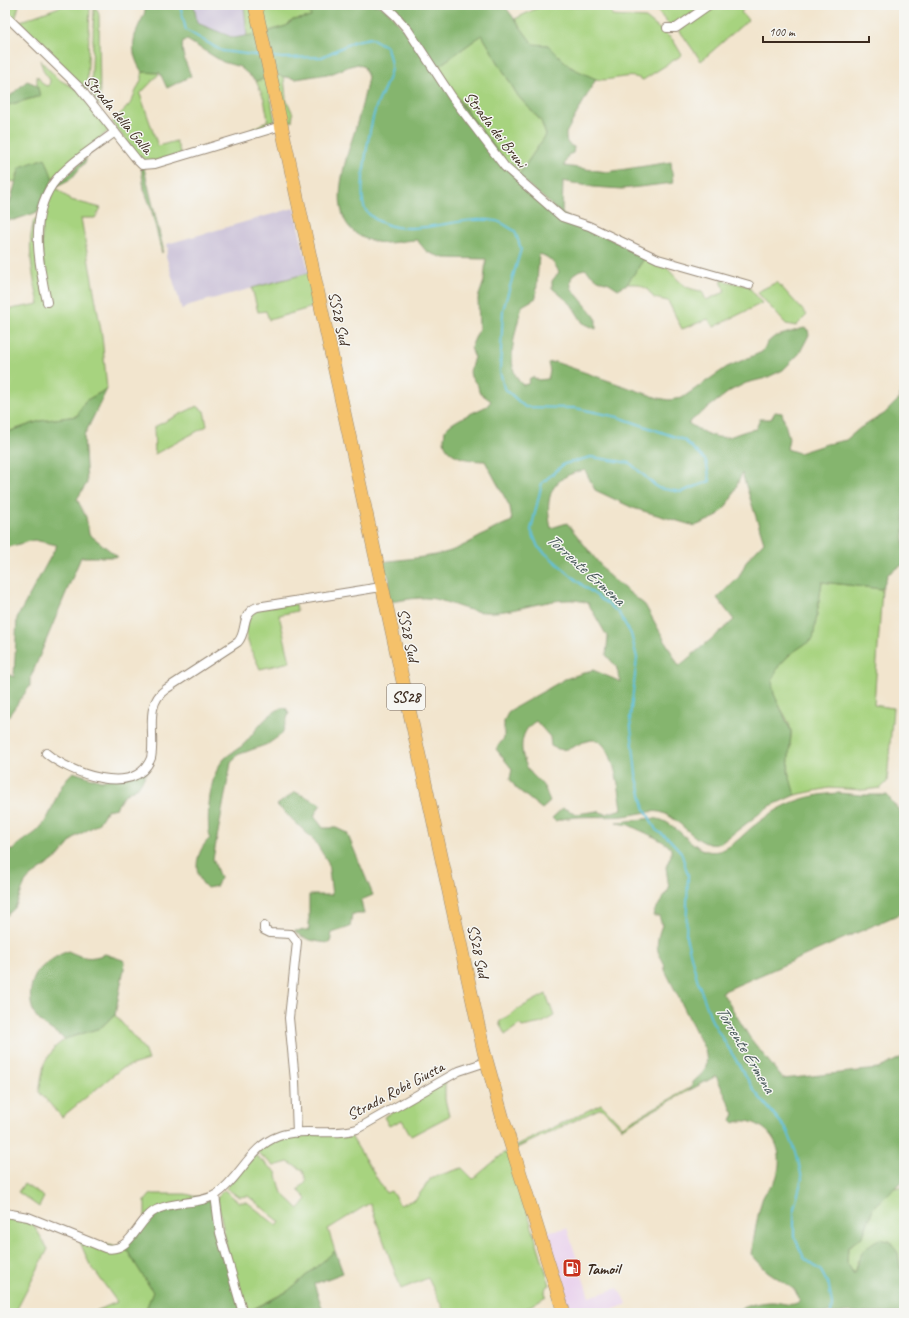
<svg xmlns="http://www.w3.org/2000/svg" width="909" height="1318" viewBox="0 0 909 1318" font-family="Caveat,sans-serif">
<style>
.built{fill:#e9d1ed}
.industrial{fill:#c9bfd7}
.green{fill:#a7d37f;stroke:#717e4e}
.forest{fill:#85b56e;stroke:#607046;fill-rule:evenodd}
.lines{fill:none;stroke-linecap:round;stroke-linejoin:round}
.stream{stroke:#61c1df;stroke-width:2}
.street-casing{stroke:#968876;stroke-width:10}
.primary-casing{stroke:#968876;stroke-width:14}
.street{stroke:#fff;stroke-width:8}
.primary{stroke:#f5c16b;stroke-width:13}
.labels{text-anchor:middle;stroke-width:3;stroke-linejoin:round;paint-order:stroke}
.shield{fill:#f6f6f2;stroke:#73675e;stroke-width:1}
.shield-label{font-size:15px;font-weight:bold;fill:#3b2a1e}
.street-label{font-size:16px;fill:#3b2a1e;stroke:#f6f6f2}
.poi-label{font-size:16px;font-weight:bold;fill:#3b2a1e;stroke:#f6f6f2;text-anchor:start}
.water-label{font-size:17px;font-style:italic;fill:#465758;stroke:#f6f6f2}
</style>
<rect width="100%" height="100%" fill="#f6f6f2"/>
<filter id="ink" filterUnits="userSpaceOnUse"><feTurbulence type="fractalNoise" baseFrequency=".025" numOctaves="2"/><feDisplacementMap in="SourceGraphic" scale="8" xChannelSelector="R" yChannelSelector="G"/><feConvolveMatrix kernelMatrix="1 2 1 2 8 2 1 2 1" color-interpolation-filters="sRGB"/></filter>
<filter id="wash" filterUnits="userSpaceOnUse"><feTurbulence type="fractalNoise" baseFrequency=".012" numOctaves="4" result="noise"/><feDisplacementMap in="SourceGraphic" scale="16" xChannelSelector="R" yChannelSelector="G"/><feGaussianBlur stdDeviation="0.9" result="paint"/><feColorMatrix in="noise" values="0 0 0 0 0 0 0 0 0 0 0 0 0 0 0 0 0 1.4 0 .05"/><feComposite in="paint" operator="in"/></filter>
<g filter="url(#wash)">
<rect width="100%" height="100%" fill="#f2e5ce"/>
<!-- built -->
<path class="built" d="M567,1228l22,69 29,-9 9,16 -23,9h-35l-25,-81z"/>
<!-- industrial -->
<path class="industrial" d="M194,5h50l3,31 -13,2 -37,-15z
M294,208l15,65 -120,32 -7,5 -16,-54 2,-7 -1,-5z"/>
<!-- green -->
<path class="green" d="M5,5h14l-4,15 -10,-8z
M65,5h25l-3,86 -69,-69z
M244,5h7l6,29 -10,2z
M261,5h47l3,12 -18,3 -7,6 -20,6z
M704,5l-25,18 -10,2 -16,-19z
M714,5h34l-7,7 7,8 -47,41 -22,-31z
M541,6l71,2v8l34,2 27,22 9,15 -39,25c-15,-9 -32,3 -48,-1 -20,-5 -33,-20 -47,-34h-15l-18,-26z
M94,8l3,1 2,6 1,91 -9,-11z
M482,35l36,61 23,25 5,14 -28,41 -9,-8 -73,-100z
M40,60l18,19 20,11 29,37 1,4 -55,48 -33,-12 -5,15 -10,-2v-74l35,-10 -3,-11v-9l7,9 5,1 1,-6 -6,-8z
M142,72l18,1 -20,21 18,52 18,-5 5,13 -29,8 -11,-1 -29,-39 18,-18 12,-26z
M276,75l8,1 2,23 7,15 -1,7 -6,3z
M267,78l8,44 -2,3 -26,8 21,-13 -4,-21 -8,-18z
M55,187l16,13 30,8 -6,10h-14l21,118 5,53 -22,12 -8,15 -37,5 -35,12v-123l34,-6c-6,-28 -13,-56 -5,-84l2,-1 10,63c-5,-38 -9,-59 9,-95z
M646,256c5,2 11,4 15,7 16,12 18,26 41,28l4,9 19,-8 -4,-12 27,6 14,17 -48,24 -6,-8 -26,10 -14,-28 -14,-3 -7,-9 -10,-5h-10z
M309,273l7,33 -47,14 -3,-9 -8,1 -6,-24z
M777,282l30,33 -11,11 -10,-2 -29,-32z
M197,406l7,5 3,15 -52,28 -1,-27z
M822,582l60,7 -8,116 19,3 -6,74 -6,6 -18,2 -34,-2 -34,7c-8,-19 -7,-29 -5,-49 0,-4 2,-11 1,-15 -2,-13 -13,-24 -17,-37 -9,-26 21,-44 39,-55z
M296,604l1,7 -18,4 11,47 -30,7c-7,-17 -26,-45 -4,-58 7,-5 30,-6 40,-7z
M546,994l8,22 -12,7 -20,4 -2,-3 -15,11 -6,-13 21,-14z
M115,1015l29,34 4,11 -26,8 -60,49 -23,-25 5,-28 10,-16 11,-9 35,-11z
M445,1082v17l4,17 -38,20 -9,-16 -13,6 -5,-9z
M690,1088v2l-68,38 -21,-20 -84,40 -1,-2 85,-42 21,22z
M349,1133l37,60 5,-2 9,14 16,-6 15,-21 31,-10 11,11 31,-26h5l41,132 -4,2 -1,5 1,4 -27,17h-74l-17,-35 -27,11 -31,-86 -42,26 7,22 -47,40 -43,22 -15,-50 -13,-66 7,-7 15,12h8l30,24 3,-4 -32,-26 -9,1 -13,-9 29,-33 21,17 6,21 17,16 8,-10 -9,-9 8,-9 -3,-11 -15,-8 -14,4 -17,-14c23,-23 62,-17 92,-19z
M24,1184l20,13 -5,10 -21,-15z
M904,1186v82h-4l-2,-15 -41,8 -3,13 -7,-11 1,-16 15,-11 10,-28 21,-20z
M154,1194h32l12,3 -53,20v-16l5,-6z
M5,1215l27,7 16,27 -33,64h-10z
M80,1242l45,5 28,45 -7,17 2,4h-57l26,-11 -28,-39z"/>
<!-- forest -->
<path class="forest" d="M145,5h49l3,18 37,15 23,-4 10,44 -11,3 -16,-14 -17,-5 -36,-22 -4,1c-3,12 4,24 8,35l-24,12 -7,-15 -18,-1c-11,-17 -11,-31 -2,-49 3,-6 6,-11 5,-18z
M308,5h71l12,9 140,180 51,32 64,30 -19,28 -9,5 -9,-6 -11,-3 -13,-11c-12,2 -17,10 -13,20l24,29v11l-13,-6 -12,-19 -19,-16v-7l7,-9c-4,-8 -10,-16 -20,-18l-3,44 -14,8c-5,21 -20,63 1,79l5,-1 2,-6 3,-1 5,3 10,-1 2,-8 -2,-8 7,-1 103,36 11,2 13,-2 45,-31 35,-15 6,-10 6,-5 30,-9 4,2 1,5 -10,19 -16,16 -17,8 -20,5 -16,8 -42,32c13,8 27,18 44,13 8,-3 15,-6 24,-7l4,-10h11l4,-7 7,1 7,25 -2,11 12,4 28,-9 19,-4 14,-12 24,-14 15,-15 5,-20v185l-16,10 -6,15 -60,-7 -9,57 -23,15 -12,13 -6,14 2,13 17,37 -3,40 7,24 -27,12 -47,36c-22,9 -40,-26 -61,-31 -9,-2 -27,3 -37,4 -22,2 -47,-2 -68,5l-3,-3 11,-10 14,6 20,-3 9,3 16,-5c-2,-15 -9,-72 -30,-69 -17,2 -23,16 -41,6l-1,-9 -14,-16c-19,11 -17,36 -5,52 4,5 10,9 13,14 3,5 4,11 6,15l-8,7 -26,-21 -6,-9 2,-10 -16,-20 8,-11v-17l5,-10 56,-32 28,-9 28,12 -5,-16 -10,-11 2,-17 -20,-35c-30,-11 -70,11 -102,9 -18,0 -34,-9 -51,-13 -15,-3 -30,1 -46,3 0,-2 -2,-6 -1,-9 1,-9 5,-18 -6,-23l-1,-8c22,-3 48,-4 70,-11 21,-8 39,-22 61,-30l-2,-14 -25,-46c-15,0 -42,-4 -41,-23 1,-3 0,-7 2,-9 6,-8 31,-18 41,-23l4,-5 -12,-9 -1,-6 -7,-9 -1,-6 4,-14 -3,-10 8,-18 -1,-31 6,-17 2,-22 -42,-1 -17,-6 -10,-12c-17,0 -27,6 -45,1 -51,-14 -28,-76 -17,-111 5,-17 10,-35 13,-53l-4,-10 -6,-3 -8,2 -17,7 -37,6 -20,-4 -10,-43 20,-6 7,-6 18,-3zM585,470l10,20 38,18 62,18 21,-9 9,-9 7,-11 10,-24 22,69 -17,18 -8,17 -22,21 17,22 -55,46 -34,-61 -36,-29 -42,-53 -16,5c-7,-31 0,-52 34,-58z
M388,5h116l29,39 15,1 22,22 26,12 -30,54c0,8 0,11 8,14l-1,6 -5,2 -4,11 43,6 64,-10 2,21 -51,6 -29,-2 -30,-6 -1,33 -44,-38 28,-41 -5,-14 -23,-25 -36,-61 -46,33z
M27,81l10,4 3,11 -35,10 5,-10z
M45,158l8,21 -15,33 -24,8h-9l15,-53z
M86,158v3l-15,18 -16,8z
M141,167l3,1 19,80 -1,5 -11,-45 -7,-19z
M107,389l-23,47 3,47 -10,16 9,18 3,17 29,23h-37l-51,122v7l-25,35v-48l9,4 3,-59 40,-73 -23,-5 -29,8v-115l35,-12 37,-5 8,-15z
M281,708h5l3,5 -7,21 -14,10 -31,11 -6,8 -18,96 7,19 -3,8 -10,2c-16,-14 -11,-37 3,-50 -4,-21 -1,-63 14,-79 7,-7 16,-10 22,-17 11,-13 19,-26 35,-34z
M152,765l-14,22 -14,8 -8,13 -9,2 -9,14 -23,13 -17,20 -29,21 -4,5 -10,25 -10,9v-66l8,-1c9,-12 17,-11 26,-21 16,-15 15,-41 34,-57l28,9 44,-11z
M295,792l26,12 -7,12 9,12h13l11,5 26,62 -12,5 3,14h-12l-2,13 -18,6 -2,10c-14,-1 -26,-3 -36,-12l15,-1v-35h23l-4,-33 -14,-22 -37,-35z
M839,793l22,2h26l17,22v95l-182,80 28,46 33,41 95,-10 26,-13v123l-31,29 -10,28 -15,11 -1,16 7,11c4,-17 9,-27 25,-35l11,2 8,12 2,15h4v45h-172c11,-7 27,-11 40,-11 10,0 19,6 28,-1l-5,-11 -28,-19 -16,-17c4,-19 6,-40 12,-57 3,-7 10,-11 13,-18 7,-20 3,-42 -16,-53 -8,-5 -18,-7 -26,-3l-3,-3 3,-6 -18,-38 -26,14c2,-16 22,-11 15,-40l-40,-80c0,-9 -5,-12 -7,-19 -2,-9 1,-18 4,-26l-3,-9h-6l1,-4 15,-23 -3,-22 5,-12v-6c-4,-8 -31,-18 -40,-23 -5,-3 -11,-1 -15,-4 13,0 30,-5 42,-3 22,5 37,38 61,32 12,-3 23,-15 32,-23 29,-23 51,-33 88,-35z
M68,951c15,7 22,9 37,3l18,6 2,3 -10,52 -15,13 -35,11c-8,-6 -18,-11 -25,-18 -14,-13 -12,-42 2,-54 8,-7 16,-12 26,-16z
M213,1199l28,114h-93l-2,-4 7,-17 -28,-45 25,-29 8,-6z
M335,1251l8,22 -29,11 10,29h-77l41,-22z"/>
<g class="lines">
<!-- stream -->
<path class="stream" d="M180,5l6,25 36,21 40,5
M272,57l11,1 39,-1 33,-16 16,-3 16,9c1,6 4,14 4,20 0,10 -11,30 -15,40 -6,19 -19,85 -11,102 6,10 20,16 31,18 34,5 70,-12 100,-6 6,1 13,7 19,10l6,18 -18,61 -3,61 4,17 21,19 50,1 43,9 66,23 22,21 4,20 -29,11 -23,-4 -28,-25 -39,-6 -27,7 -22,19 -11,47 7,17 43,37 37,28 13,22 6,24 -7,60 6,56 8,33 12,23 13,9 12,13 7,23 -2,62 12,45 14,39 44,72 31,37 10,25 5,24 -8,29v28l10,22 17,13 8,15 3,19 -1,8"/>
</g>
</g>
<g filter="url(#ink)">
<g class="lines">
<!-- street casing -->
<g class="street-casing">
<path id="street" d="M384,5l11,10 13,15 44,67 53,70 57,50 27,9 69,33 91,26
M5,15l74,72 58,73 5,5 13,-1 126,-38
M667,28h9l33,-23
M47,302c-8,-36 -18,-83 5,-117 15,-21 42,-37 63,-53
M46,753c22,19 89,46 105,5 5,-23 -8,-53 15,-69l72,-47c10,-11 2,-28 19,-35l124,-20
M264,926v4l6,3 21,1 6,8 -8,76 6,63 2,52
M215,1195l5,38 23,80
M5,1213l23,4 77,31c27,6 32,-30 53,-39 17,-8 44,-5 59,-15 24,-17 33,-48 62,-58 24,-9 54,1 78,-7l102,-58 27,-9"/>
</g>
<!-- primary casing -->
<g class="primary-casing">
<path id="primary" d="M255,5l229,1047 19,67 61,194"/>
</g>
<!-- street -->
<use href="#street" class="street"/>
<!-- primary -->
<use href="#primary" class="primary"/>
</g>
</g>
<!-- icons -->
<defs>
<g id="fuel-square" transform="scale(1)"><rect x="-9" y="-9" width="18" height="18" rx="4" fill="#c8321e" stroke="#f6f6f2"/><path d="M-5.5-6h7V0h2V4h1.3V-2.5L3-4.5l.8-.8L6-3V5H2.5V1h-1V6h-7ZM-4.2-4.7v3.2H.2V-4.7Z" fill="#fff"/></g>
</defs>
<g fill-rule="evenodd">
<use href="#fuel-square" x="572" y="1268"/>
</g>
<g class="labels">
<!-- shield labels -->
<rect class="shield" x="387" y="684" width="38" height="26" rx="3"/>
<g class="shield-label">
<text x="406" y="702">SS28</text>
</g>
<!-- street labels -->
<g class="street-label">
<text transform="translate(119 114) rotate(50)" y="6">Strada della Galla</text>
<text transform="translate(496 129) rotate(52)" y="6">Strada dei Bruni</text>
<text transform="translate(340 318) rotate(78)" y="6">SS28 Sud</text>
<text transform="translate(409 635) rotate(78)" y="6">SS28 Sud</text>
<text transform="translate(479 951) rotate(78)" y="6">SS28 Sud</text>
<text transform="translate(395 1090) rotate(-28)" y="6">Strada Robè Giusta</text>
</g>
<!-- poi labels -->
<g class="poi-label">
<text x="586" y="1274">Tamoil</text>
</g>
<!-- water labels -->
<g class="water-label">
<text transform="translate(586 569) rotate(42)" y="6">Torrente Ermena</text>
<text transform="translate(746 1049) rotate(59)" y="6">Torrente Ermena</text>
</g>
</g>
<!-- margin -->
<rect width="909" height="1318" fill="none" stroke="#f6f6f2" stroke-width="20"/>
<!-- scale -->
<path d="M763 36v6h106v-6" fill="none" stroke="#3b2a1e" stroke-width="2"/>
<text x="769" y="36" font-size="12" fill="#3b2a1e" stroke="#f6f6f2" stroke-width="3" paint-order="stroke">100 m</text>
</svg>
